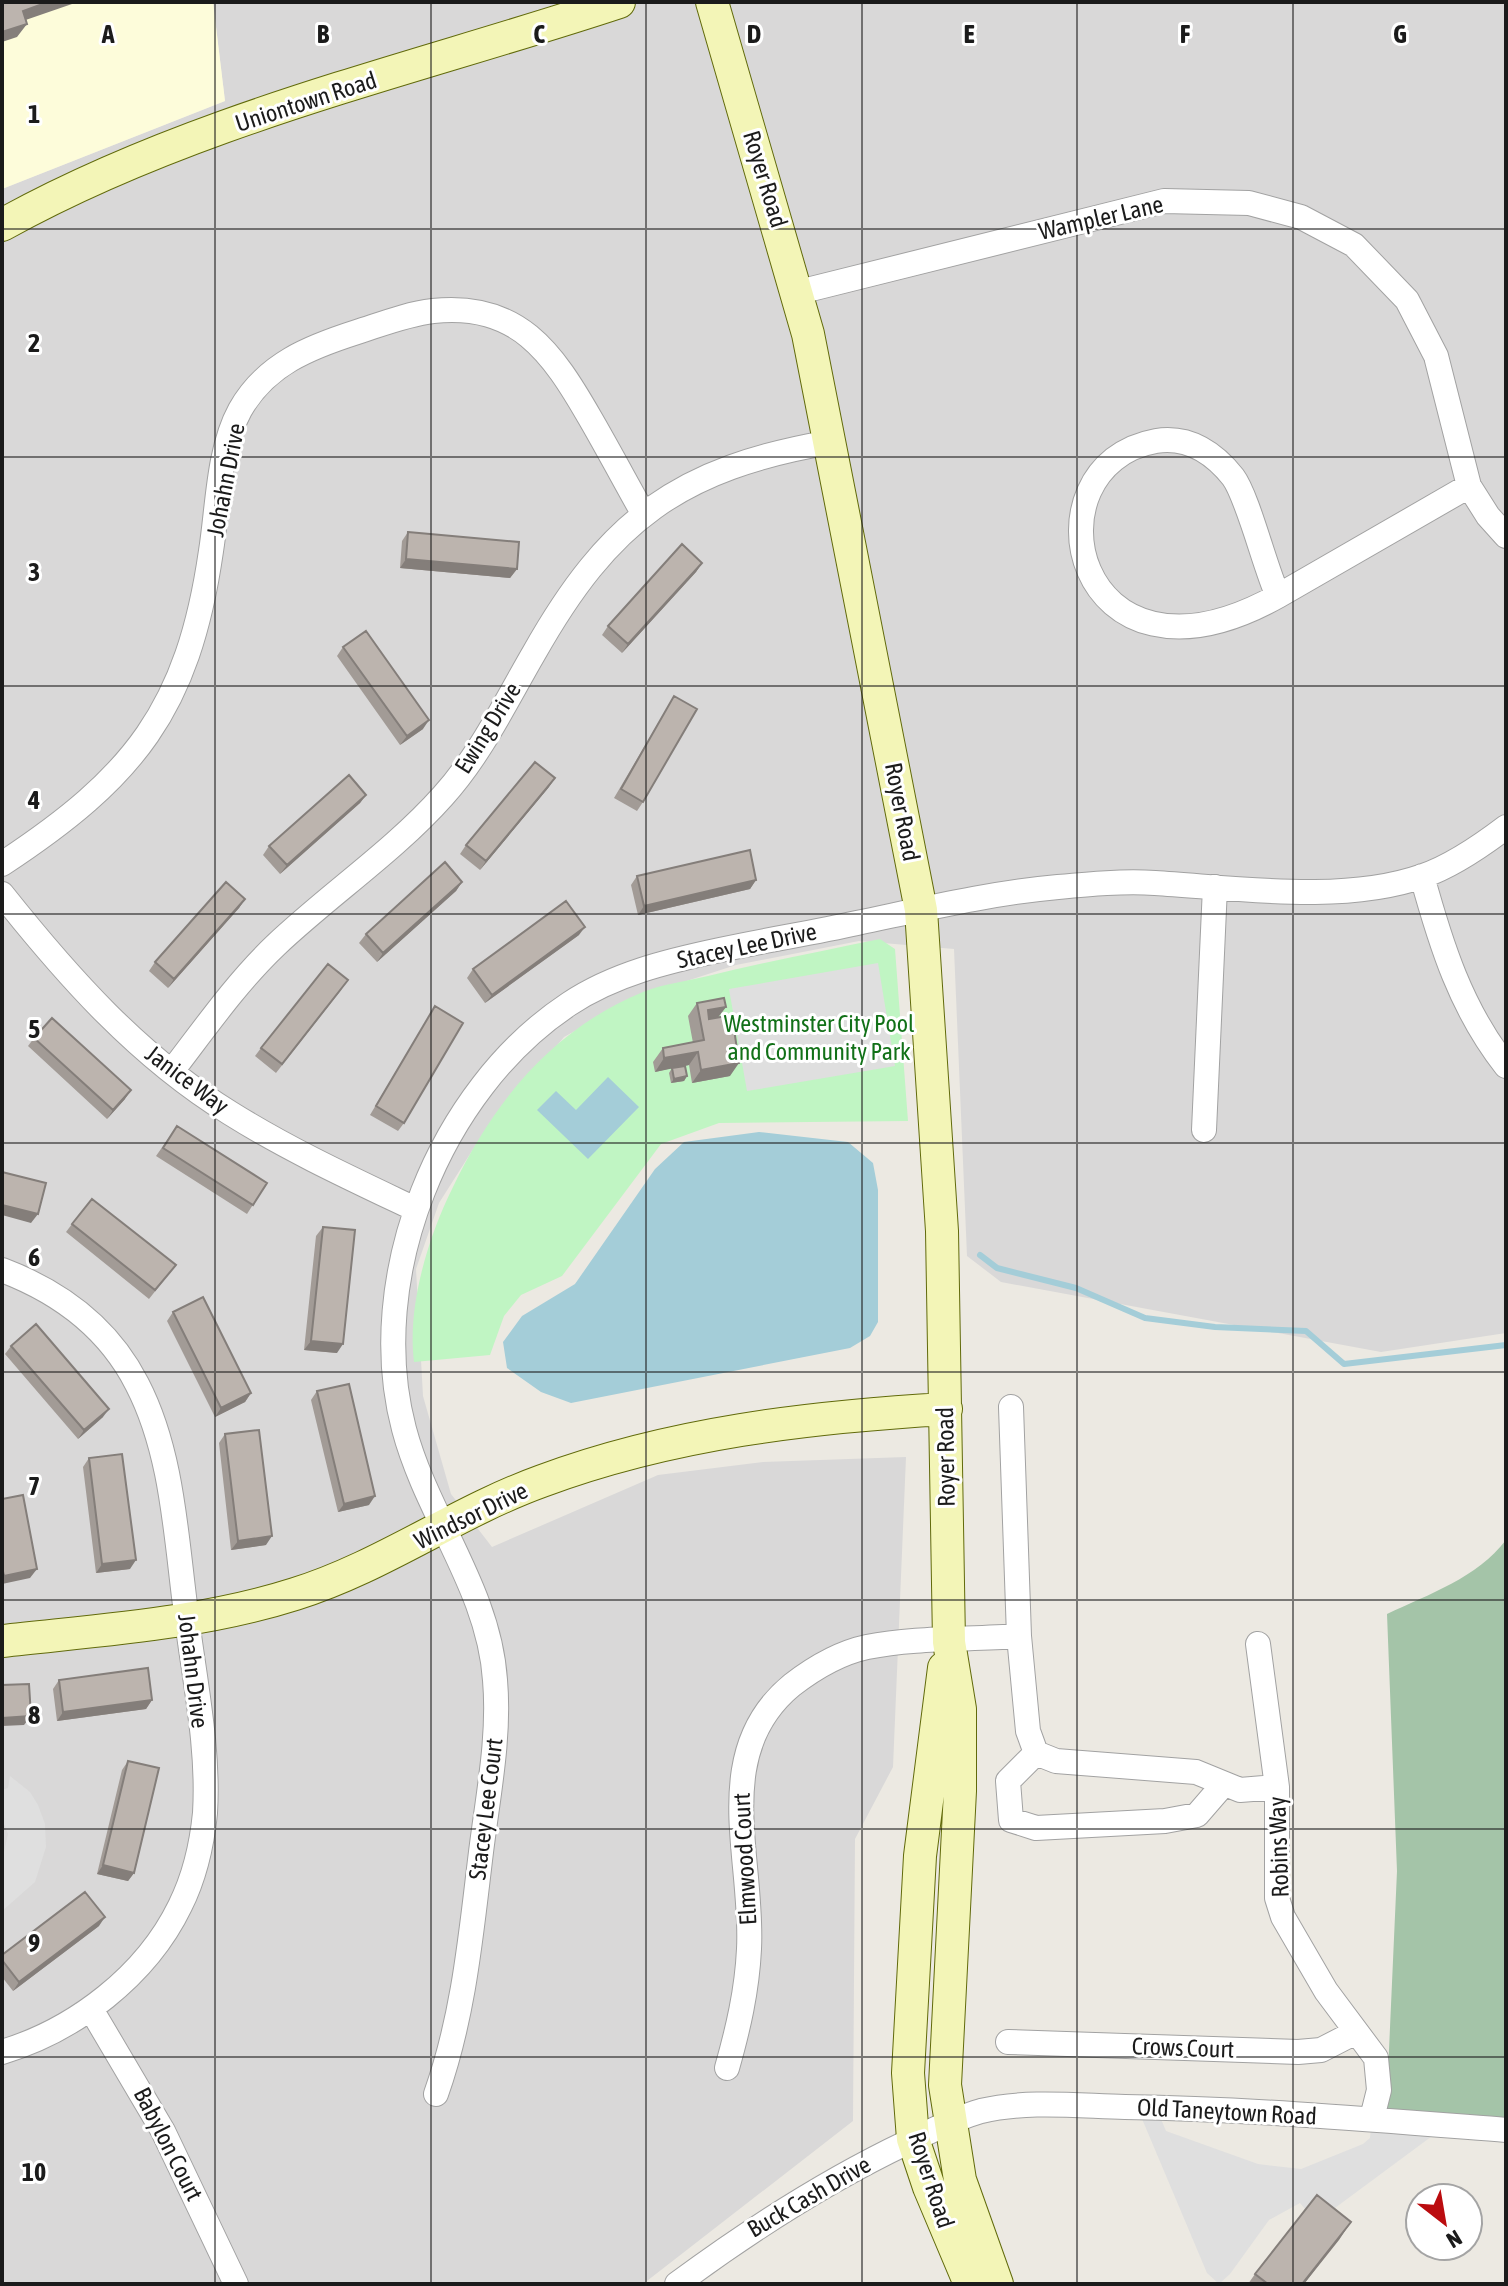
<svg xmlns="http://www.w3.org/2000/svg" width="1508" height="2286" viewBox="0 0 1508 2286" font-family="'Asap Condensed',sans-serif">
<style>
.residential{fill:#d9d8d8}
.education{fill:#fdfcda}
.cemetery{fill:#a4c4a8}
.park{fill:#c0f5c3}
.parking{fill:#dfdfdf}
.water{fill:#a4cdd8}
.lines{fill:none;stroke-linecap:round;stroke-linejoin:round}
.stream{stroke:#a4cdd8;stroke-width:6}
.street-casing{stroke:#a2a2a2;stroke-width:26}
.secondary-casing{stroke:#616a0b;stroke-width:34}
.street{stroke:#fff;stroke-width:24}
.secondary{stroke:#f3f5b7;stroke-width:32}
.wall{fill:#a29b96}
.shaded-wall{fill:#847e7a}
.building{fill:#bcb4ae;stroke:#847e7a;stroke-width:2}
.grid{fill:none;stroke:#1b1b1b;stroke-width:2;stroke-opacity:0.55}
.labels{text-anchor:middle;stroke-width:6;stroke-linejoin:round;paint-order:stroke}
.street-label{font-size:24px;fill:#1b1b1b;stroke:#fff}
.park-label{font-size:24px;fill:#127118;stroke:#fff}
.grid-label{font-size:26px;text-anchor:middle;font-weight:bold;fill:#1b1b1b;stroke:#fff;stroke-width:6;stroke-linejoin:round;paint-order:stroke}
</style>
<rect width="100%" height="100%" fill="#ece9e2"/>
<!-- residential -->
<path class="residential" d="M213,2h1293v1331l-125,19 -380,-70 -34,-26 -13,-307 -95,-8 -123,24 -102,33 -70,39 -80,95 -45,71 -23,66 7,127 28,98 41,53 166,-72 105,-13 143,-5 -13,310 -38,72 -2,282 -210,163h-641v-2095l223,-88z"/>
<!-- education -->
<path class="education" d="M2,2h211l12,99 -223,88z"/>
<!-- cemetery -->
<path class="cemetery" d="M1506,1540v584l-120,-7 11,-246 -10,-257c42,-20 90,-36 119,-74z"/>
<!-- park -->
<path class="park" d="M880,939l15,10 13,172 -189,2 -58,21 -99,132 -41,19 -17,21 -14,39 -76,7c-7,-56 14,-125 39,-175 41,-86 100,-158 190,-195 20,-8 44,-11 65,-16 57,-14 114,-25 172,-37z"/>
<!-- parking -->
<path class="parking" d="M878,963l17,103 -148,25 -18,-102z
M10,1776l20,16 8,13 7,19 1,23 -11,35 -33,29v-50l6,-27 -6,-15v-29l6,-2z
M1137,2107h19l10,24 92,33 43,5 62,-25 7,-6 2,-20 75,7 -131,97 -16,-19 -31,17 -39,54 -11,10 -12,-11z"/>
<!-- water -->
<path class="water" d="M608,1077l31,30 -51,52 -51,-49 19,-19 20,19z
M759,1132l89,10 25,21 5,27v132l-8,14 -20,12 -279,55 -30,-11 -34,-24 -4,-26 19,-26 53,-32 80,-115 29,-27z"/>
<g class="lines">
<!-- stream -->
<path class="stream" d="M980,1255l17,13 79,20 69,30 70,9 91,4 38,33 162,-19"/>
<!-- street casing -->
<g class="street-casing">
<path id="street" d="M799,292l365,-91 85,2 52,14 53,28 53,55 29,56 33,130 19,30 18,20
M1278,596c-13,-28 -30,-99 -45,-119 -20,-25 -45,-41 -77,-36 -135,24 -84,270 122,155l191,-110
M2,864c132,-87 186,-154 209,-313 7,-44 7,-101 29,-141 26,-46 70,-63 117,-78 25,-8 50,-18 76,-21 85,-9 119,41 157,107 18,31 35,63 53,95
M1422,876c19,69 39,133 84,190
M2,894c66,83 137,163 228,219 59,37 122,66 185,96
M172,1071c33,-43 65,-89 104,-126 54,-51 118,-94 167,-149 38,-42 63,-95 91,-143 75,-133 145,-185 297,-211
M1204,1130l11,-243
M2,1270c58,22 107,59 135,114 37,71 39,158 50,236 8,63 22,129 18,193 -3,31 -11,65 -25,93 -34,70 -105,124 -178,146
M1011,1407l8,229 9,95 8,22 20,8 140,11 44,18 37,-3
M1258,1644l19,143v111l6,19 43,74 50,67 3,32 -7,28
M1036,1753l-28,28 3,39 25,8 129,-7 32,-6 26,-30
M91,2009l72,122 73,153
M1008,2042l290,10 23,-2 33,-17
M727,2068c11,-39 20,-77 22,-119 5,-90 -40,-196 43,-264 22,-17 47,-32 75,-38 49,-10 103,-7 152,-11
M436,2094c28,-79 35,-160 45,-242 7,-57 19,-115 14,-172 -6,-91 -68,-164 -91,-251 -40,-151 35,-339 165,-425 45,-30 99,-43 151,-54 46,-10 92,-17 137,-27 67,-14 134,-30 201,-36 32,-3 65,-6 97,-4 82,5 189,21 268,-7 29,-10 58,-30 83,-49
M677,2284c73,-54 149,-103 231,-142 23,-11 48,-24 73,-31 46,-11 98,-5 144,-4 128,2 254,13 381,23"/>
</g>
<!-- secondary casing -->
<g class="secondary-casing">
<path id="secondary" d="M712,2l96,332 113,576 21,321 7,411 11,67v82l-15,294 15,95 37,104
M2,225c191,-106 411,-155 617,-223
M2,1641c97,-11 199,-17 293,-47 87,-27 161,-82 247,-113 129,-48 267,-64 404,-72
M944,1668l-24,188 -12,217 5,66 16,48 41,97"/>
</g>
<!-- street -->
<use href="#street" class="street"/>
<!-- secondary -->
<use href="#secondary" class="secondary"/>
</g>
<!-- wall -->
<path class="wall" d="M408,532l109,37 -7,9 -110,-10 2,-27z
M702,563l-6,9 -74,81 -20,-18 6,-9z
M343,647l80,82 -23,16 -63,-89z
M674,696l-31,106 -6,9 -23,-13z
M549,787l-69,83 -20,-16 6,-9z
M366,795l-6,8 -80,71 -17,-19 6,-9z
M637,876l119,4 -6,9 -112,26 -7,-30z
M462,882l-6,9 -79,71 -18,-19 7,-9z
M245,899l-6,9 -71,80 -19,-17 6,-9z
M579,935l-94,68 -18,-25 6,-9z
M342,989l-66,84 -21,-17 6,-8z
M697,1003l29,4 -8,10 12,59 -38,7 -3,-18 -14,3 12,8 -3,5 -13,2 -2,-10 3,-5 -17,4 -2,-10 10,-14 30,-5 -5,-27z
M435,1006l-31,117 -6,8 -28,-16z
M34,1038l91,61 -18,20 -79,-73z
M177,1126l90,57 -20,31 -91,-58z
M72,1224l104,41 -27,34 -83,-67z
M323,1227l14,126 -33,-3 12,-114z
M173,1312l78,81 -6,9 -30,15 -48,-96z
M11,1346l92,71 -25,22 -73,-85z
M317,1391l52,114 -31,7 -27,-112z
M225,1434l41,111 -35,5 -12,-107z
M89,1458l41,111 -34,4 -13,-106z
M59,1680l93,20 -6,9 -89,12 -4,-32z
M128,1761l6,112 -6,8 -31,-7 25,-104z
M99,1926l-86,65 -11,-14v-22z
M1351,2222l-47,62h-56l7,-10z"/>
<!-- shaded-wall -->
<path class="shaded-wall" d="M48,2h25l-1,2 -58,20 9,-13z
M27,24l-10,13 -15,5v-10z
M406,559l111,10 -7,9 -110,-10z
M702,563l-6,9 -74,81 6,-9z
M429,720l-6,9 -23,16 7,-9z
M555,778l-6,9 -69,83 6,-9z
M366,795l-6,8 -80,71 7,-9z
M756,880l-6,9 -112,26 6,-9z
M462,882l-6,9 -79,71 6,-9z
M245,899l-6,9 -71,80 6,-9z
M585,927l-6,8 -94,68 7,-8z
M726,1007l-10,13 -15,3 7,-13z
M698,1052l-9,13 -34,7 9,-14z
M739,1063l-9,13 -38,7 9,-13z
M687,1076l-3,5 -13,2 3,-4z
M131,1090l-6,9 -18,20 6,-9z
M2,1205l36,9 -7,9 -29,-8z
M311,1341l32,3 -6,9 -33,-3z
M251,1393l-6,9 -30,15 6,-9z
M109,1409l-6,8 -25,22 6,-9z
M375,1496l-6,9 -31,7 6,-8z
M272,1536l-6,9 -35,5 7,-9z
M136,1560l-6,9 -34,4 6,-9z
M37,1569l-7,9 -28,6v-6l2,-2z
M152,1700l-6,9 -89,12 6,-9z
M31,1716l-7,9 -22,1v-8z
M103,1865l31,8 -6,8 -31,-7z
M105,1917l-6,9 -86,65 6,-9z
M1351,2222l-12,18 -35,44h-2z"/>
<!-- building -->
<path class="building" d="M2,2h46l-25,9 4,13 -25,8z
M408,532l111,10 -2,27 -111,-10z
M682,544l20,19 -74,81 -20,-18z
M366,631l63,89 -22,16 -64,-89z
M674,696l23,13 -54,93 -22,-13z
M535,762l20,16 -69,83 -20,-16z
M349,775l17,20 -79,70 -18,-19z
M750,850l6,30 -112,26 -7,-30z
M445,862l17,20 -79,71 -17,-19z
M226,882l19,17 -71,80 -19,-17z
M566,901l19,26 -93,68 -19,-26z
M328,964l20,16 -66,84 -21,-16z
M724,998l2,9 -18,3 1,9 23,-4 7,48 -38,7 -3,-18 -34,6 -1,-10 41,-8 -7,-37z
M435,1006l28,17 -59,100 -28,-17z
M52,1018l79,72 -18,20 -79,-72z
M685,1066l2,10 -13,3 -2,-11z
M177,1126l90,57 -14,22 -90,-57z
M2,1172l44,11 -8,31 -36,-9z
M92,1199l84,66 -21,25 -83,-66z
M323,1227l32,3 -12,114 -32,-3z
M203,1297l48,96 -30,15 -48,-96z
M36,1324l73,85 -25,21 -73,-84z
M349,1384l26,112 -31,8 -27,-113z
M259,1430l13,106 -34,5 -13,-107z
M122,1454l14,106 -34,4 -13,-106z
M23,1495l14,74 -33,7 -2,-9v-68z
M148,1668l4,32 -89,12 -4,-32z
M29,1684l2,32 -29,2v-33z
M128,1761l31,7 -25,105 -31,-8z
M85,1892l20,25 -86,65 -17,-22v-5z
M1317,2195l34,27 -49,62h-34l-13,-10z"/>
<!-- grid -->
<path class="grid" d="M215,2v2282M431,2v2282M646,2v2282M862,2v2282M1077,2v2282M1293,2v2282M2,229h1504M2,457h1504M2,686h1504M2,914h1504M2,1143h1504M2,1372h1504M2,1600h1504M2,1829h1504M2,2057h1504"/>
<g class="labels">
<!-- street labels -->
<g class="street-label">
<text transform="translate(306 102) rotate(-18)" y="8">Uniontown Road</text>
<text transform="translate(765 179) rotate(73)" y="8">Royer Road</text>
<text transform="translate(1101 218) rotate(-13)" y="8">Wampler Lane</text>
<text transform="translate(226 480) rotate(-79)" y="8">Johahn Drive</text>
<text transform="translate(488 728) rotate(-58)" y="8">Ewing Drive</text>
<text transform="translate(902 812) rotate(79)" y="8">Royer Road</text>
<text transform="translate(747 946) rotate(-12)" y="8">Stacey Lee Drive</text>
<text transform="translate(187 1080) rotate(37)" y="8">Janice Way</text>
<text transform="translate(946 1457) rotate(-91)" y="8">Royer Road</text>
<text transform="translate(471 1516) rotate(-26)" y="8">Windsor Drive</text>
<text transform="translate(193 1671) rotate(83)" y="8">Johahn Drive</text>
<text transform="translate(486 1809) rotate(-83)" y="8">Stacey Lee Court</text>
<text transform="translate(1279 1847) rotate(-92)" y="8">Robins Way</text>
<text transform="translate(745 1859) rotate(-93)" y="8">Elmwood Court</text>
<text transform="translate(1183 2048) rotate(2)" y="8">Crows Court</text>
<text transform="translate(1227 2112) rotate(3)" y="8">Old Taneytown Road</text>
<text transform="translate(168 2144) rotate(63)" y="8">Babylon Court</text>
<text transform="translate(931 2180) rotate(72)" y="8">Royer Road</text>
<text transform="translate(809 2197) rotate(-30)" y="8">Buck Cash Drive</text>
</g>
<!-- park labels -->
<g class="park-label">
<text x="819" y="1032">Westminster City Pool<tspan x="819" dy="28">and Community Park</tspan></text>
</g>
</g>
<g class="grid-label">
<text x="108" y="43">A</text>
<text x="323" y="43">B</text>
<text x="539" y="43">C</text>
<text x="754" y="43">D</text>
<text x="969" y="43">E</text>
<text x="1185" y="43">F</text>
<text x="1400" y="43">G</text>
<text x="34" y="123">1</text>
<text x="34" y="352">2</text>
<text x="34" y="581">3</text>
<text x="34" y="809">4</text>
<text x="34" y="1038">5</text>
<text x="34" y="1266">6</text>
<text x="34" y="1495">7</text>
<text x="34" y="1724">8</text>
<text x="34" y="1952">9</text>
<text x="34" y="2181">10</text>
</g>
<!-- border -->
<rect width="1508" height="2286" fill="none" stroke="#1b1b1b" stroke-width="8"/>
<!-- north arrow -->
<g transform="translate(1444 2222) rotate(149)"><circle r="38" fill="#ffffff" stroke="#a4a4a4" stroke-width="2"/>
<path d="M0-6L14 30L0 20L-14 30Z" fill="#bb0c0f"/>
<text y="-12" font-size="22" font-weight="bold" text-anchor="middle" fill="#1b1b1b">N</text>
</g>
</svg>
